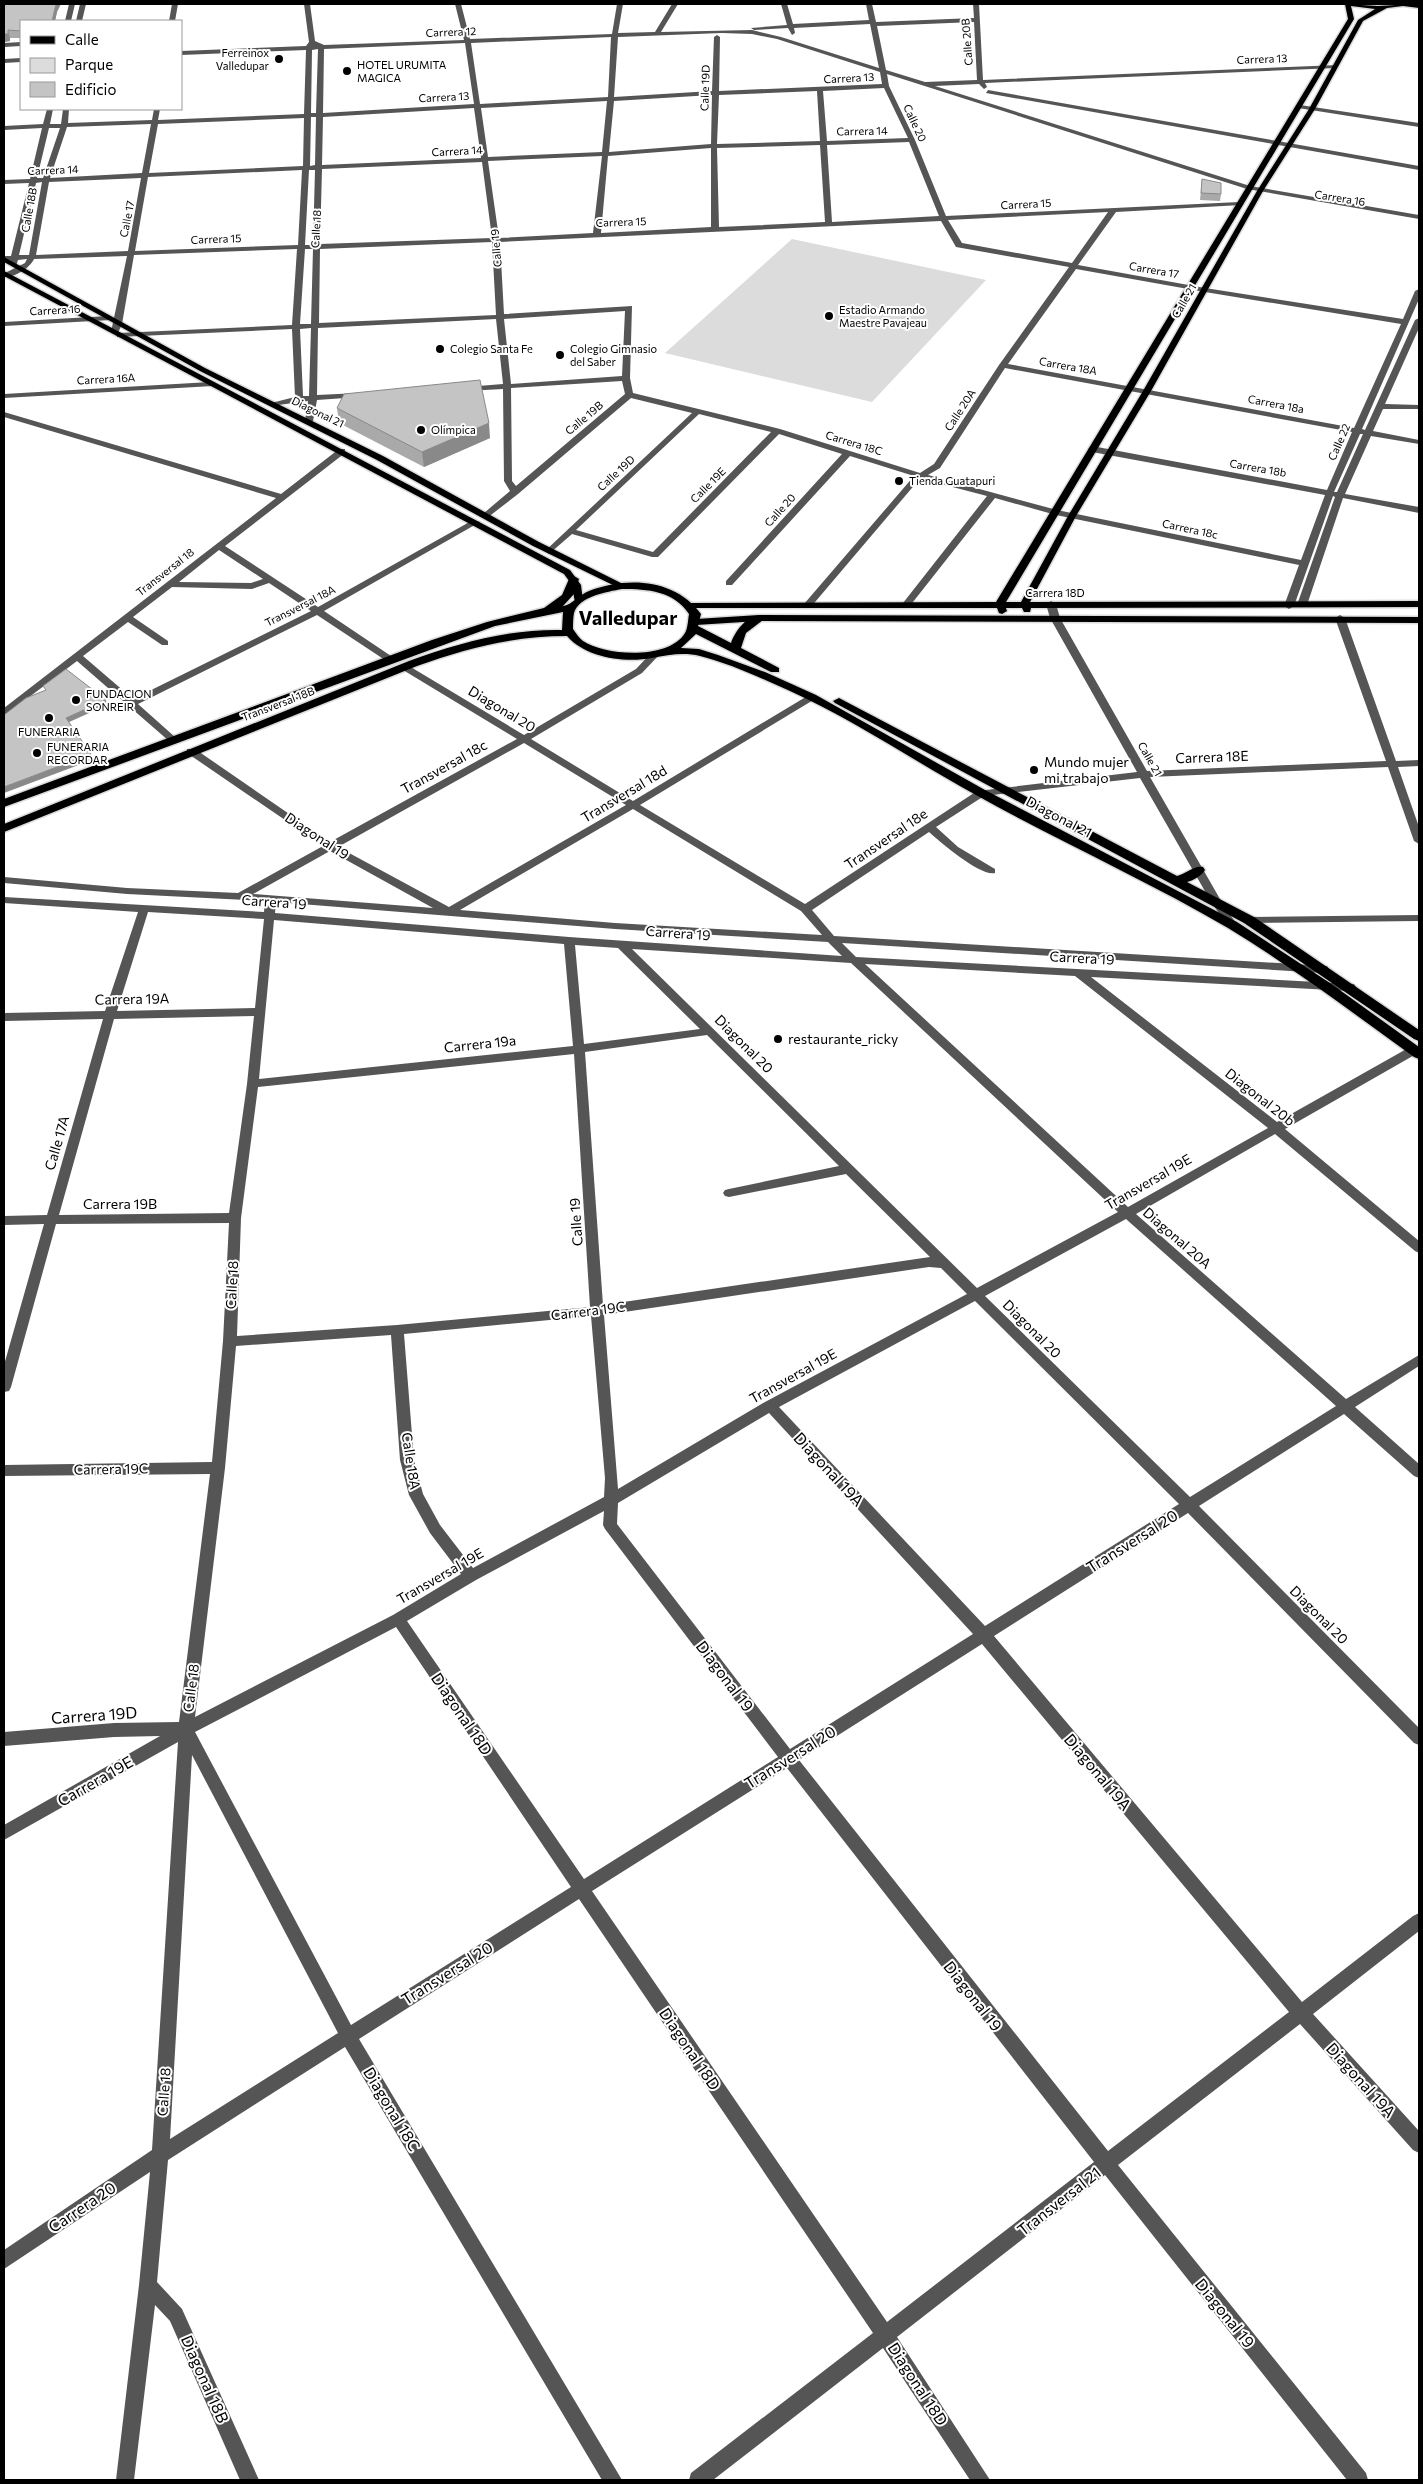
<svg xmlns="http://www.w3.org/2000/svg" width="1423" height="2484" viewBox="0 0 1423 2484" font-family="Commissioner,sans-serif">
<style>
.green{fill:#dcdcdc}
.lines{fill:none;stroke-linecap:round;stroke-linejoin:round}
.major-casing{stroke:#dbdbdb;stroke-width:3}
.highway-casing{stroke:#dbdbdb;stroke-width:3}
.minor{fill:#555;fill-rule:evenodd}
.major{fill:#000;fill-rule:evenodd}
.highway{fill:#000;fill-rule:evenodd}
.wall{fill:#a9a9a9}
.shaded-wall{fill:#898989}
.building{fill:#c4c4c4;stroke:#898989}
.poi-dot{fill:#000;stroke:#fff;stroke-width:2}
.labels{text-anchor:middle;stroke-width:4;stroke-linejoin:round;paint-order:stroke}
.far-street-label{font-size:11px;fill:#000;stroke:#fff}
.far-poi-label{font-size:11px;fill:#000;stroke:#fff;text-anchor:start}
.street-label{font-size:14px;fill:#000;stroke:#fff}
.poi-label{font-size:14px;fill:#000;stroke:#fff;text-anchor:start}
.near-street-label{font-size:16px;fill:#000;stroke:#fff}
.far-town-label{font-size:20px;font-weight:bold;fill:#000;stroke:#fff}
</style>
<rect width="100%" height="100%" fill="#fff"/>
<!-- green -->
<path class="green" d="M792,239l194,41 -114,122 -207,-49z"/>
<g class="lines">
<!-- major casing -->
<g class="major-casing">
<path id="major" d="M1345,4l33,2 37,-2h4v4l-16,-2 -16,2 -24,13 -48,88 -52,82 -112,200 -75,125 -46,86 389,-1v6l-388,1 -1,4h-6l-2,-4h-16l1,3 -5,3 -3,-1 -2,-5h-309v-4l3,-1 305,-1 352,-583zM1351,6l24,3 -17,11 -49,89 -52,82 -114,200 -75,125 -47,86h-15l348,-583z
M4,257l201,111 178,88 156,86 88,44 -8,2 -86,-42 -156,-86 -177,-89 -196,-109z
M4,271l566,299 11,15 2,16 -8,2 -3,-18 -8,-11 -560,-298z
M759,615l660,2v6l-660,-2 -63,4 -5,-3 5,-3z"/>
</g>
<!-- highway casing -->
<g class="highway-casing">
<path id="highway" d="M574,576l5,3 -5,15 -11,12c9,-1 17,-12 26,-15 38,-15 87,-12 112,23l-3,12 33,17c4,-12 18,-31 32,-27v4l-17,13 -5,15 38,20v4h-8l-75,-38 -15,14 18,1 19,6 47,17 51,23 169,95 252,132 93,61 89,64v12l-5,-2c-61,-44 -122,-90 -186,-129 -82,-48 -170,-87 -252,-133 -62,-34 -122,-75 -186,-104 -29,-13 -59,-27 -90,-35 -16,-4 -32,-1 -48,2 -27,5 -66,0 -85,-22 -53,0 -100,12 -150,30l-413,166v-8l405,-163c50,-18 99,-32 153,-31l1,-18 -68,14 -491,181v-8l428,-159 55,-18 57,-14 18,-13 7,-16zM622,589c26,0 52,2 67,25 -1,5 -1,14 -4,19 -16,27 -80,23 -102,8 -4,-3 -7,-8 -10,-12 0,-5 0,-11 1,-16 5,-17 33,-21 48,-24z
M839,698l338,178c9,-2 17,-11 26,-9l2,3c-4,6 -11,10 -18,12l67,35 165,113v11l-5,-2 -170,-116 -409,-220 -2,-2z"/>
</g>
<!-- minor -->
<path class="minor" d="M69,4h6l-4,17h-6z
M80,4h6l-4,17h-6z
M172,4h6l-3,17h-6z
M304,4h6l5,37 9,4 140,-5 -9,-36h6l9,35 142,-5 5,-30h6l-5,29 37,-1 17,-28h6l-17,28 91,-2 29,7 98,31 -9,-44 -76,4 1,5 -3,2 -4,-7 -34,2 -3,-2 36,-3 -6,-21h6l6,20 76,-4 -3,-16h6l4,18 98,-4 -1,-14h6l4,76 355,-15 -2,3 -351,15 2,4 -3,2 -5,-5 -44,2 315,100 169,29v4l-172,-30 -360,-115 2,12 26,54 31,76 293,-14 2,1v2l-125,7 -38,53 127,23 198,31 12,-28 4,-2v10l-57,130 3,1 50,-110 4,-2v10l-34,76 34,1v4h-36l-10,22 46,9v4l-48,-8 -26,58 74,13v6l-76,-15 -36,107 -8,2 -2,-2 38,-108 -2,-1 -39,110 -5,3 -5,-3 15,-41 -243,-50 -61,-17 -86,109h-6v-4l84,-107 -65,-17 -5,3 -107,126h-6v-4l110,-128 -64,-20 -118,129h-6v-4l116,-127 -63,-20 -121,123h-6l-80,-23 -23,20 -4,-3 147,-138 -61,-15 -113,96 -31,24 -3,-1v-4l26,-22 -6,-10 -1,-92 -37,2 -4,-2 4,-2 37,-3 -7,-65 -178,9 -1,67 42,-2 4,2 -4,2 -42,3 -4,21 -4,2 -4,-2 3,-20 -37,5 -4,-2 28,-7 -3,-68 -175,8v-3l-6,-2 16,-76 -93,3c-4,9 -19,18 -29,18v-4l20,-10 2,-4 -9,1 -2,6h-3l-4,-2 1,-4h-6v-4h7l18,-73 -25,1v-4l26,-1 12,-51 -38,2v-4l39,-2 4,-15h6l-3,15h11l2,-15h6l-1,14 84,-3 2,-11h6l-2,11 146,-6 2,-64 -125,5v-4l125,-5 3,-4zM974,22l3,58 -52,2 -39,-12 -9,-44zM722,33l30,1 25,5 103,33 2,12 -163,7 1,-54 -3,-2 -3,2 -2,54 -98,6 4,-60zM611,37l-3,60 -128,7 -9,-61zM465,43l9,61 -151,9 1,-64zM318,49l-2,64h-5l1,-63zM884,88l24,50 -81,3 -4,-50zM817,91l3,50 -103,3 2,-49zM712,95l-1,49 -102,8 5,-51zM607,101l-5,51 -114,5 -7,-49zM474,108l7,50 -159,7 1,-48zM311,117h5l-1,48 -5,1zM304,118l-1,48 -154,7 9,-49zM151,124l-9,49 -92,5 17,-51zM49,128h11l-17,50h-6zM909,142l30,74 -107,6 -5,-77zM820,145l5,77 -106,5 -2,-79zM711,148v79l-110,6 7,-77zM602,156l-9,77 -94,5 -11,-77zM482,162l10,76 -172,6 2,-75zM302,170l-4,75 -163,6 13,-74zM309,170h6l-2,75h-8zM141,178l-13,73 -92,4 13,-73zM42,182l-13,73h-10l17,-72zM1108,212l-36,51 -110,-20 -14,-23zM941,221l15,26 113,20 -70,98 -65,99 -14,9 -140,-44 -147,-36 -3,-15 2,-72 -128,8 -4,-72zM492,242l4,73 -177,8 1,-74zM297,249l-5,76 -174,8 4,-9 12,-69zM305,249h8l-2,75h-11zM1076,269l129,23 196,32 -47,104 -346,-64zM625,311l-3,65 -111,8 -7,-65zM311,328l-2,68h-6l-3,-67zM1005,368l347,64 -25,58 -235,-44 -4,3 4,3 233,43 -24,65 -244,-50 -129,-35 12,-7zM622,381l3,13 -109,92 -4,-5 -1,-93zM699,414l72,18 -118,120 -77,-22zM1360,434h3l-26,58h-3z
M21,42v4l-17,1v-4z
M21,58v4l-17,1v-4z
M988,90l431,76v4l-433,-77z
M1300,105l119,18v4l-121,-19 -1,-1z
M108,316l4,2 -1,2 -107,6v-4z
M210,382h3v4l-209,12v-4z
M4,412l277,82 58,-45h6v4l-120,93 93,61 155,-87 7,2 -156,89 70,47v4h-6l-71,-47 -179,89 37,33v4h-6l-92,-80 -73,55v-8l272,-210 -272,-81zM219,550l44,29 -12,4 -72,-1zM269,583l42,28 -178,88 -50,-43 45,-34 34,23h6v-4l-35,-24 39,-30 80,2z
M1051,601l5,3 4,14 87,153 239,-10 -51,-143 5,-3 5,3 51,143 23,-1v6l-21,1 21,60v17l-5,-3 -26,-74 -238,10 70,122 17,26 -5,3 -4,-1 -18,-27 -70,-122 -156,18 -48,31 22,20 37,22v4c-14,4 -55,-31 -66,-41l-117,78 22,26 493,30 2,3 -2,3 -4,1 -481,-30 14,14 498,27 2,3 -2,3 -4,1 -259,-14 186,145 133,-75 4,-1 5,3 -1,4 -133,76 134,112v12l-4,-2 -140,-117 -139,80 210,185 73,-44v11l-64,41 64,57v14l-5,-2 -70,-62 -145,92 220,222v17l-5,-2 -226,-230 -194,123 308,366 111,-86 6,-3v18l-106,83 106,117v22l-6,-3 -113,-126 -182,141 248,308 2,7h-21l-242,-305 -208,162 93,143h-20l-87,-132 -170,132h-24l2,-7 182,-140 -294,-434 -220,140 263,441h-20l-257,-433 -177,113 -11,122 25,27 77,171h-19l-70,-159 -15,-16 -21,175h-18l23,-195 11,-113 -146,97v-19l148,-100 26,-408 -174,98v-15l156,-89 -46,1 -110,9v-14l110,-9 65,-1 31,-248 -206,2v-11l208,-3 11,-121 6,-118 -173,1 -45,163 -2,4 -5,1v-27l40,-141 -40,1v-9l43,-1 56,-196 -99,2v-8l101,-2 33,-99 -134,-9v-6l260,15 1,-11 -138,-7 -123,-11v-6l123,11 111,5 85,-47 -136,-93v-4h8l135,93 187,-103 -114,-69v-4h6l115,69 112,-66 16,-17 3,-1 5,3 -18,19 -111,66 102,62 176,-106h6v4l-175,106 165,99 172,-113 160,-19 -87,-154 -4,-14zM524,743l102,62 -177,102 -111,-60zM633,809l168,102 21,24 -207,-12 -155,-13zM330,851l103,57 -180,-14zM276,902l339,27 213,13 14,14 -273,-19 -294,-24zM148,912l116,7 -9,89 -138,3zM274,920l290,24 9,102 -314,33zM575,945l43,3 82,81 -116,15zM632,949l219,14 267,249 -141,76zM865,964l210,12 193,152 -140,79zM254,1016l-7,68 -18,129 -170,2 55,-196zM707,1035l132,131 -110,23 -4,1 -2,3 2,3 4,1 117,-23 84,83 -327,48 -18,-253zM574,1054l16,253 -193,18 -160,11 4,-118 17,-131zM1126,1219l210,187 -146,91 -205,-201zM929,1267l12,1 26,26 -202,108 -147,87 -14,-174zM975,1301l204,203 -194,122 -206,-219zM591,1316l14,162 -1,19 -131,71 -33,-43 -17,-31 -9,-34 -10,-126zM391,1335l9,125 9,35 21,38 31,41 -68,41 -198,102 30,-249 11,-122zM769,1413l204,221 -183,115 -173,-225 1,-21zM604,1511l-1,14 2,4 173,228 -194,122 -177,-258 69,-41zM396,1627l175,260 -220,138 -156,-293zM982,1644l307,368 -181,139 -309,-391zM192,1755l146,278 -168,106zM787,1768l307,394 -207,160 -295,-431z
M1419,915v6l-170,2 -5,-3 5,-3z"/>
<!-- major -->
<use href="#major" class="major"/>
<!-- highway -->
<use href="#highway" class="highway"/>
</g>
<!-- wall -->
<path class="wall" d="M4,4l53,8 -2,9h-34v17h-11v3l-6,1z
M1202,179l19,15 -1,7 -20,-1z
M337,408l153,30 -66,29 -85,-44z"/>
<!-- shaded-wall -->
<path class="shaded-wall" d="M56,4h5l-4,8 -2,9h-3z
M8,30l2,8v3l-6,1v-8z
M489,423l1,15 -66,29 -2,-15z
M106,700l1,5 -40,18 -1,-5z
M91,754l1,6 -88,33v-6z"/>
<!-- building -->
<path class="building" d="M4,4h52l-4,17h-31v10l-13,-1v4h-4z
M1202,179l19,4v11l-20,-1z
M480,380l9,43 -67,29 -85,-44 7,-14z
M66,669l40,31 -40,18 25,36 -87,33v-72l22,-17 20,-8 -3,-4z"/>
<!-- markers -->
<g class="poi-dot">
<circle cx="279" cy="59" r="5"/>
<circle cx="347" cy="71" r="5"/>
<circle cx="829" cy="316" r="5"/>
<circle cx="440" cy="349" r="5"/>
<circle cx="560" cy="355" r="5"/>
<circle cx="421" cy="430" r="5"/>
<circle cx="899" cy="481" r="5"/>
<circle cx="76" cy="700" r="5"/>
<circle cx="49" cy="718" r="5"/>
<circle cx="37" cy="753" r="5"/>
<circle cx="1034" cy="770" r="5"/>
<circle cx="778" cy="1039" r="5"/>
</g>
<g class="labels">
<!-- far-street labels -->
<g class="far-street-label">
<text transform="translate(451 32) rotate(-2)" y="4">Carrera 12</text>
<text transform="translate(967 42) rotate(-94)" y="4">Calle 20B</text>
<text transform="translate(1262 59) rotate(-2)" y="4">Carrera 13</text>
<text transform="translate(849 78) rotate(-3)" y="4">Carrera 13</text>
<text transform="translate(705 88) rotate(-88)" y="4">Calle 19D</text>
<text transform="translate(444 97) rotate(-3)" y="4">Carrera 13</text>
<text transform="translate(915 123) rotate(65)" y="4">Calle 20</text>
<text transform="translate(862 131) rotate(-1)" y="4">Carrera 14</text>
<text transform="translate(457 151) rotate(-3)" y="4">Carrera 14</text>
<text transform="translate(53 170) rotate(-2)" y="4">Carrera 14</text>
<text transform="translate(1340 198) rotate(9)" y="4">Carrera 16</text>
<text transform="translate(1026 204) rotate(-3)" y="4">Carrera 15</text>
<text transform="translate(29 210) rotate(-80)" y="4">Calle 18B</text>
<text transform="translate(127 219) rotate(-79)" y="4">Calle 17</text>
<text transform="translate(621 222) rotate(-2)" y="4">Carrera 15</text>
<text transform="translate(316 229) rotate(-87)" y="4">Calle 18</text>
<text transform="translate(216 239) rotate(-2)" y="4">Carrera 15</text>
<text transform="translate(496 248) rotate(-95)" y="4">Calle 19</text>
<text transform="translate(1154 270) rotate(10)" y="4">Carrera 17</text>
<text transform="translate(1184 301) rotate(-60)" y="4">Calle 21</text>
<text transform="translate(55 310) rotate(-3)" y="4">Carrera 16</text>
<text transform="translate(1068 366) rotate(10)" y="4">Carrera 18A</text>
<text transform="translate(106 379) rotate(-3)" y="4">Carrera 16A</text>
<text transform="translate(1276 404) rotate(11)" y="4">Carrera 18a</text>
<text transform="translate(960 410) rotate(-57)" y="4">Calle 20A</text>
<text transform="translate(318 412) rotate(26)" y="4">Diagonal 21</text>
<text transform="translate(584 418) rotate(-40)" y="4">Calle 19B</text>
<text transform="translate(1339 442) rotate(-66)" y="4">Calle 22</text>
<text transform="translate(854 443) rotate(17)" y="4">Carrera 18C</text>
<text transform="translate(1258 468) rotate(10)" y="4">Carrera 18b</text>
<text transform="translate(616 473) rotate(-43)" y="4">Calle 19D</text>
<text transform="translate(708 485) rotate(-45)" y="4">Calle 19E</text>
<text transform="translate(780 510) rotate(-48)" y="4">Calle 20</text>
<text transform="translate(1190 529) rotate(12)" y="4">Carrera 18c</text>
<text transform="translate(165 572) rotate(-38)" y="4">Transversal 18</text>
<text x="1055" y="597">Carrera 18D</text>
<text transform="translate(300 606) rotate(-27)" y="4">Transversal 18A</text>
<text transform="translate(278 704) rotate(-21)" y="4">Transversal 18B</text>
<text transform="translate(1150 759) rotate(60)" y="4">Calle 21</text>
</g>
<!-- far-poi labels -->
<g class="far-poi-label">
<text x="269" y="57" text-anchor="end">Ferreinox<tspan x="269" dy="13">Valledupar</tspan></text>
<text x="357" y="69">HOTEL URUMITA<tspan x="357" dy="13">MAGICA</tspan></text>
<text x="839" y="314">Estadio Armando<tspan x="839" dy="13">Maestre Pavajeau</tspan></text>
<text x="450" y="353">Colegio Santa Fe</text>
<text x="570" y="353">Colegio Gimnasio<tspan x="570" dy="13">del Saber</tspan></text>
<text x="431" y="434">Olímpica</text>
<text x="909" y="485">Tienda Guatapuri</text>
<text x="86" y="698">FUNDACION<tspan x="86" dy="13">SONREIR</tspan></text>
<text x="49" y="736" text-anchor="middle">FUNERARIA</text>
<text x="47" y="751">FUNERARIA<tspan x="47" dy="13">RECORDAR</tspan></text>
</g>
<!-- street labels -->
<g class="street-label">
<text transform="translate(502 709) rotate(31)" y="5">Diagonal 20</text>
<text transform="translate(1212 757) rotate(-2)" y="5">Carrera 18E</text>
<text transform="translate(444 767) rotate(-29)" y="5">Transversal 18c</text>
<text transform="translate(624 794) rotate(-31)" y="5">Transversal 18d</text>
<text transform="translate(1059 817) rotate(28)" y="5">Diagonal 21</text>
<text transform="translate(317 836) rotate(33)" y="5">Diagonal 19</text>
<text transform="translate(886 839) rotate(-34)" y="5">Transversal 18e</text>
<text transform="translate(274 902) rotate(4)" y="5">Carrera 19</text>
<text transform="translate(678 933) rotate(4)" y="5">Carrera 19</text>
<text transform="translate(1082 958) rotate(3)" y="5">Carrera 19</text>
<text transform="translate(132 999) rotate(-1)" y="5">Carrera 19A</text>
<text transform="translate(480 1044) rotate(-6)" y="5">Carrera 19a</text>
<text transform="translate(744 1044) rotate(45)" y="5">Diagonal 20</text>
<text transform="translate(1260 1097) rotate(38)" y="5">Diagonal 20b</text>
<text transform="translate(57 1143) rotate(-74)" y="5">Calle 17A</text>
<text transform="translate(1148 1182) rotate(-30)" y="5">Transversal 19E</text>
<text x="120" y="1209">Carrera 19B</text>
<text transform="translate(576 1222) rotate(-94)" y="5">Calle 19</text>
<text transform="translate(1177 1238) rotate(41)" y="5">Diagonal 20A</text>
<text transform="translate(232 1285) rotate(-87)" y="5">Calle 18</text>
<text transform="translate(588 1311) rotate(-7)" y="5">Carrera 19C</text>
<text transform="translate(1032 1329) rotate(45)" y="5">Diagonal 20</text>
<text transform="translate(793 1376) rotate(-29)" y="5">Transversal 19E</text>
<text transform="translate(411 1461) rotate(81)" y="5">Calle 18A</text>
<text transform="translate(111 1469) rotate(-1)" y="5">Carrera 19C</text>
<text transform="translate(440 1576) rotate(-30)" y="5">Transversal 19E</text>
<text transform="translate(1319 1615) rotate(45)" y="5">Diagonal 20</text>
<text transform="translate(191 1688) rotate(-83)" y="5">Calle 18</text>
<text transform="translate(164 2092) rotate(-86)" y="5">Calle 18</text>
</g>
<!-- poi labels -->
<g class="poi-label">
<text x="1044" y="767">Mundo mujer<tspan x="1044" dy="16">mi trabajo</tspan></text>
<text x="788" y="1044">restaurante_ricky</text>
</g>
<!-- near-street labels -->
<g class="near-street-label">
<text transform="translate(829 1469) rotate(47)" y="6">Diagonal 19A</text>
<text transform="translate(1132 1541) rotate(-32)" y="6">Transversal 20</text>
<text transform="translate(725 1676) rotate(53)" y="6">Diagonal 19</text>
<text transform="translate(462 1714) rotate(56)" y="6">Diagonal 18D</text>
<text transform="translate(94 1715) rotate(-4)" y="6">Carrera 19D</text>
<text transform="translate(790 1757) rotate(-32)" y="6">Transversal 20</text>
<text transform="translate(1098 1772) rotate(50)" y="6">Diagonal 19A</text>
<text transform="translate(95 1781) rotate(-30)" y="6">Carrera 19E</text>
<text transform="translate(447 1973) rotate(-32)" y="6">Transversal 20</text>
<text transform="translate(973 1996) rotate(52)" y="6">Diagonal 19</text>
<text transform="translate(690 2049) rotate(56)" y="6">Diagonal 18D</text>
<text transform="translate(1361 2080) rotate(48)" y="6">Diagonal 19A</text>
<text transform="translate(392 2109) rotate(59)" y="6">Diagonal 18C</text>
<text transform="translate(1059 2201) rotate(-38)" y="6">Transversal 21</text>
<text transform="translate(82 2207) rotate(-34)" y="6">Carrera 20</text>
<text transform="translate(1225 2313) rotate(51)" y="6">Diagonal 19</text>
<text transform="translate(205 2379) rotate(66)" y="6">Diagonal 18B</text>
<text transform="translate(918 2384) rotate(57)" y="6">Diagonal 18D</text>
</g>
<!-- far-town labels -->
<g class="far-town-label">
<text x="628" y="625">Valledupar</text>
</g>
</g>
<!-- border -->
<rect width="1423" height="2484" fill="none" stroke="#000000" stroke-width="10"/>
<!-- legend -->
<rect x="20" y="20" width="162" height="90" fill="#ffffff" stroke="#999999"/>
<rect x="30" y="36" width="25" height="8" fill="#000000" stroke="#999999"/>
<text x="65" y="45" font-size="15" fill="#000000">Calle</text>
<rect x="30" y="58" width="25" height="15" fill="#dcdcdc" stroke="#999999"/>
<text x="65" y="70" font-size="15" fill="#000000">Parque</text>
<rect x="30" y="82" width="25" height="15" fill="#c4c4c4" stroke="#999999"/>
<text x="65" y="95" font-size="15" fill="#000000">Edificio</text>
</svg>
